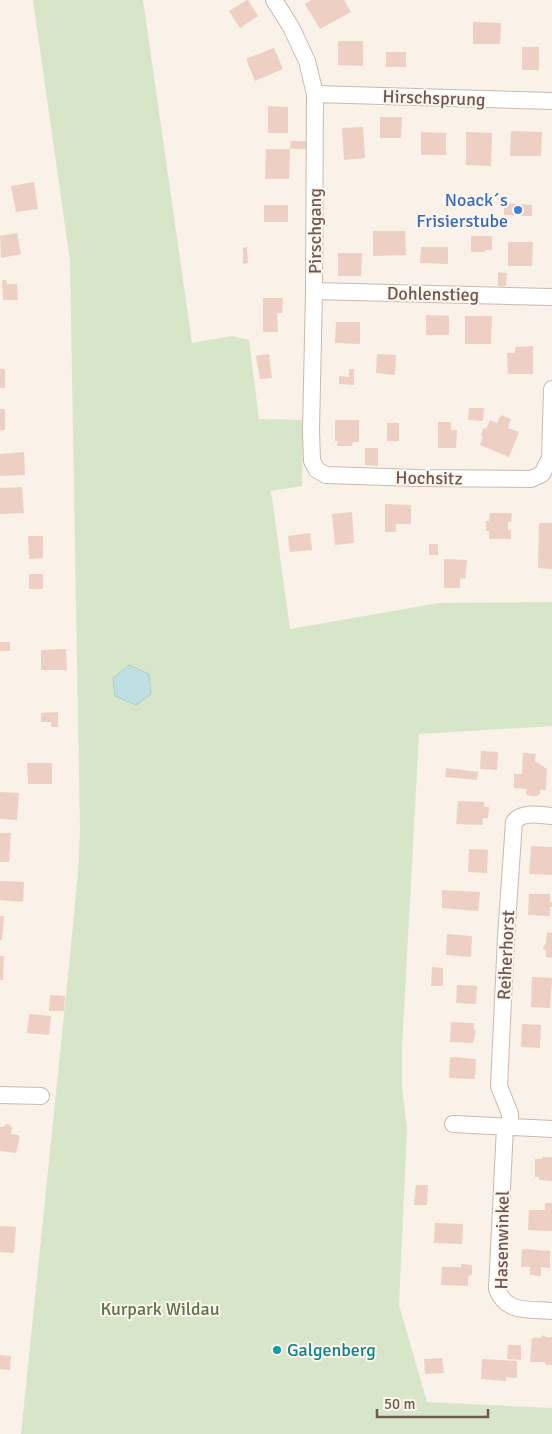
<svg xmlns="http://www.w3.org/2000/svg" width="552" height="1434" viewBox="0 0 552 1434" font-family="Signika,sans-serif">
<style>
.green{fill:#d7e6c8}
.water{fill:#bfe0e2;stroke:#a6d0d2}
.building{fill:#edcfc3}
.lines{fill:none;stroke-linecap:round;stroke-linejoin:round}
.street-casing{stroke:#cbb9af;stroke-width:18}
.street{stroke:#fff;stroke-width:16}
.shop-dot{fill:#3f7fe0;stroke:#fdf6ee;stroke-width:2}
.culture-dot{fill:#0f9aa8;stroke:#fdf6ee;stroke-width:2}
.labels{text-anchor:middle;stroke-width:4;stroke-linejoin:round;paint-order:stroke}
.street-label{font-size:18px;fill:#71584f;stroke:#fdf6ee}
.shop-label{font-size:18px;fill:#366cbe;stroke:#fdf6ee;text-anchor:end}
.park-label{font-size:18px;fill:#5a7648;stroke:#fdf6ee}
.culture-label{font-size:18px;fill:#0d838f;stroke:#fdf6ee;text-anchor:start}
</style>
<rect width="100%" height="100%" fill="#faf1e8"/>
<!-- green -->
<path class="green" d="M33,0h110l49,343 40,-7 17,4 10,79 44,1 -1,66 -31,5 19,138 149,-26 113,-1v124l-133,8 -17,314v39l5,41 -8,177 28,97 125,6v26h-531l49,-478 8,-84 2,-41 -10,-570z"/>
<!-- water -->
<path class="water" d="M129,665l20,9 2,20 -15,11 -21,-9 -2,-18z"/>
<!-- building -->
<path class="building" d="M247,0h1l10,16 -18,12 -11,-17z
M311,0h33l7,12 -31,17 -15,-25z
M473,22l28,1 -1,21h-27z
M338,41h25v25l-25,-1z
M522,47h17v23h-17z
M274,48l9,21 -28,12 -9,-22z
M386,52h20v15h-20z
M268,106l20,1v26h-20z
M380,117h22l-1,21h-21z
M363,127l2,31 -21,2 -2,-32z
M511,131l31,1 -1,24h-31z
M421,132l25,1v22h-25z
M466,132l26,1 -1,33 -25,-1z
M291,141h16v8h-17z
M266,149h24l-1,30h-24z
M34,182l4,27 -22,3 -5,-26z
M504,203l28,2v11l-28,-1z
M264,205h24v17h-24z
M373,231h32l1,24 -33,1z
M17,233l4,21 -20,4 -1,-22z
M471,236h21v14h-7v2h-14z
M508,242h25l-1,24h-24z
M247,247l1,16 -5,1v-16z
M421,247h27v17l-28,-1z
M338,253h24l-1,23h-23z
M498,272l9,1 -1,13h-8z
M2,280h4l1,4h10l1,16h-15z
M263,298h20l-1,15h-5l1,19h-15z
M426,315l23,1v19h-23z
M465,316h27l-1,28h-26z
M336,322h24v22l-25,-1z
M533,346v28h-25l-1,-21h8v-6z
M269,354l3,24 -12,1 -4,-23z
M377,354l19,1 -1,20 -19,-2z
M0,369h5v19h-5z
M349,369h5v16l-15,-1v-8l10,1z
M469,408h15l-1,13 -15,-1z
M0,409h5v21h-5z
M501,415l10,4 -3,9 11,4 -10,25 -29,-12 3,-8 -2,-1 2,-8 3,1 4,-9 7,3z
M335,420h24v22h-6l-1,4h-15l1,-5h-3z
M438,422h13v8h6l-1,18h-18z
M387,423h12v18h-12z
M365,448h13v18l-13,-1z
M24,452l1,23 -25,1v-22z
M22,487l2,26 -24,1v-26z
M385,504l26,1v19h-15v8h-11z
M352,512l2,31 -19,2 -3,-31z
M490,513h22l-1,9h-3v8h3v9h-22v-8h-3v-10h3z
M539,523h13v46l-14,-1z
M310,533l2,17 -22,2 -2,-16z
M28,536h15v22l-14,1z
M429,544h9v11h-9z
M444,559l23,1 -2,19 -5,-1v10h-16z
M29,574h14v15h-14z
M0,642h10v9h-10z
M66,649l1,21h-26v-20z
M58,712v15h-7v-5h-10v-9z
M481,751l17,1 -1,18 -17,-1z
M523,753l13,1 -1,7 12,8 -1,21h-6v4l-3,2h-7l-4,-2 1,-5 -13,-1v-14h8z
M27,763h25v21h-24z
M446,768l32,4 -1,8 -32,-3z
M0,792l19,1 -2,27 -17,-1z
M458,801l26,1v5h5l-1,11h-5l-1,7 -26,-1z
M0,833h11l-2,29h-9z
M531,846l21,1v28l-23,-1z
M469,849l19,1 -1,23 -19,-1z
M0,881l24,1 -1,20 -23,-2z
M442,890l38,2 -2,19 -36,-3z
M529,894h21v8h2v5h-2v9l-22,-1z
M0,916h4l-2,24h-2z
M547,932l5,1v25l-6,-1v-7l-3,-1 1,-4 2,-1z
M447,934l25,2 -1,21 -25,-2z
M0,956h4l-1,24h-3z
M432,967l11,1v18h-12z
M532,977l20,1 -2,30 -19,-1z
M457,985l20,1 -1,18 -20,-1z
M50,995l15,1 -1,15h-15z
M29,1014l22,2 -2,19 -22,-2z
M451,1022l23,1v6l2,2 -3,12 -23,-1z
M522,1024l19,1 -1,23 -19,-1z
M450,1057l26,2 -1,20 -26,-1z
M6,1124l4,1 2,3 -1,6 7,1 2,2 -4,16 -16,-2v-24h3z
M542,1157h10v24l-13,-1v-3h-4v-18h7z
M416,1185h12l-1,20h-13z
M545,1203h7v28l-24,-1 1,-20h16z
M435,1223l28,1 -1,20 -28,-1z
M0,1226l16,1 -2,26 -14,-1z
M522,1249l28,2v17l-9,-1v9l-11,-1v-8h-9z
M461,1264l11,1v9l-4,3v9l-27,-1 1,-18h19z
M544,1335l2,2h6v28h-6l-2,-3h-14l2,-24h7z
M508,1345h13v15l-14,-1z
M0,1355l11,1 -1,14 -10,-1z
M442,1358l2,15 -19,1 -1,-15z
M482,1359l35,2v17l-11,-1v4l-25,-2z"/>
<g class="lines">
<!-- street casing -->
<g class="street-casing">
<path id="street" d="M274,0l17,27 16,34 8,33 -1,197 -3,139 1,31 5,9 9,5 92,3 113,1 11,-5 8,-16 2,-69
M315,94l237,7
M314,291l238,6
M0,1095l41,1
M453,1124l99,5
M505,1127l-8,162c9,25 33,20 55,22
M510,1127v-13l-11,-28 7,-149 8,-115c8,-11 26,-7 38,-6"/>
</g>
<!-- street -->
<use href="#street" class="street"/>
</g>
<!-- markers -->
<circle class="shop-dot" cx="518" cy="210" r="5"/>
<circle class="culture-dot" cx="277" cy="1350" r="5"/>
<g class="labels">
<!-- street labels -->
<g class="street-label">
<text transform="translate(434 98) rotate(2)" y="6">Hirschsprung</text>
<text transform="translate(315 231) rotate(-90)" y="6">Pirschgang</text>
<text transform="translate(433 294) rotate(1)" y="6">Dohlenstieg</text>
<text transform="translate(429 478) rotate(1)" y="6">Hochsitz</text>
<text transform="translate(506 955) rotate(-87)" y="6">Reiherhorst</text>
<text transform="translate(502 1240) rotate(-89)" y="6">Hasenwinkel</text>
</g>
<!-- shop labels -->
<g class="shop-label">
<text x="508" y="206">Noack´s<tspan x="508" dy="21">Frisierstube</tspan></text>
</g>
<!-- park labels -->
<g class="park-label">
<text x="160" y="1315">Kurpark Wildau</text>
</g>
<!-- culture labels -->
<g class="culture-label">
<text x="287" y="1356">Galgenberg</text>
</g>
</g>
<!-- scale -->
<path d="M377 1409v8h111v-8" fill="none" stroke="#71584f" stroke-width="2.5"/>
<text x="384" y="1409" font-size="15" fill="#71584f" stroke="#fdf6ee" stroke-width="4" paint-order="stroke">50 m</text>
</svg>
